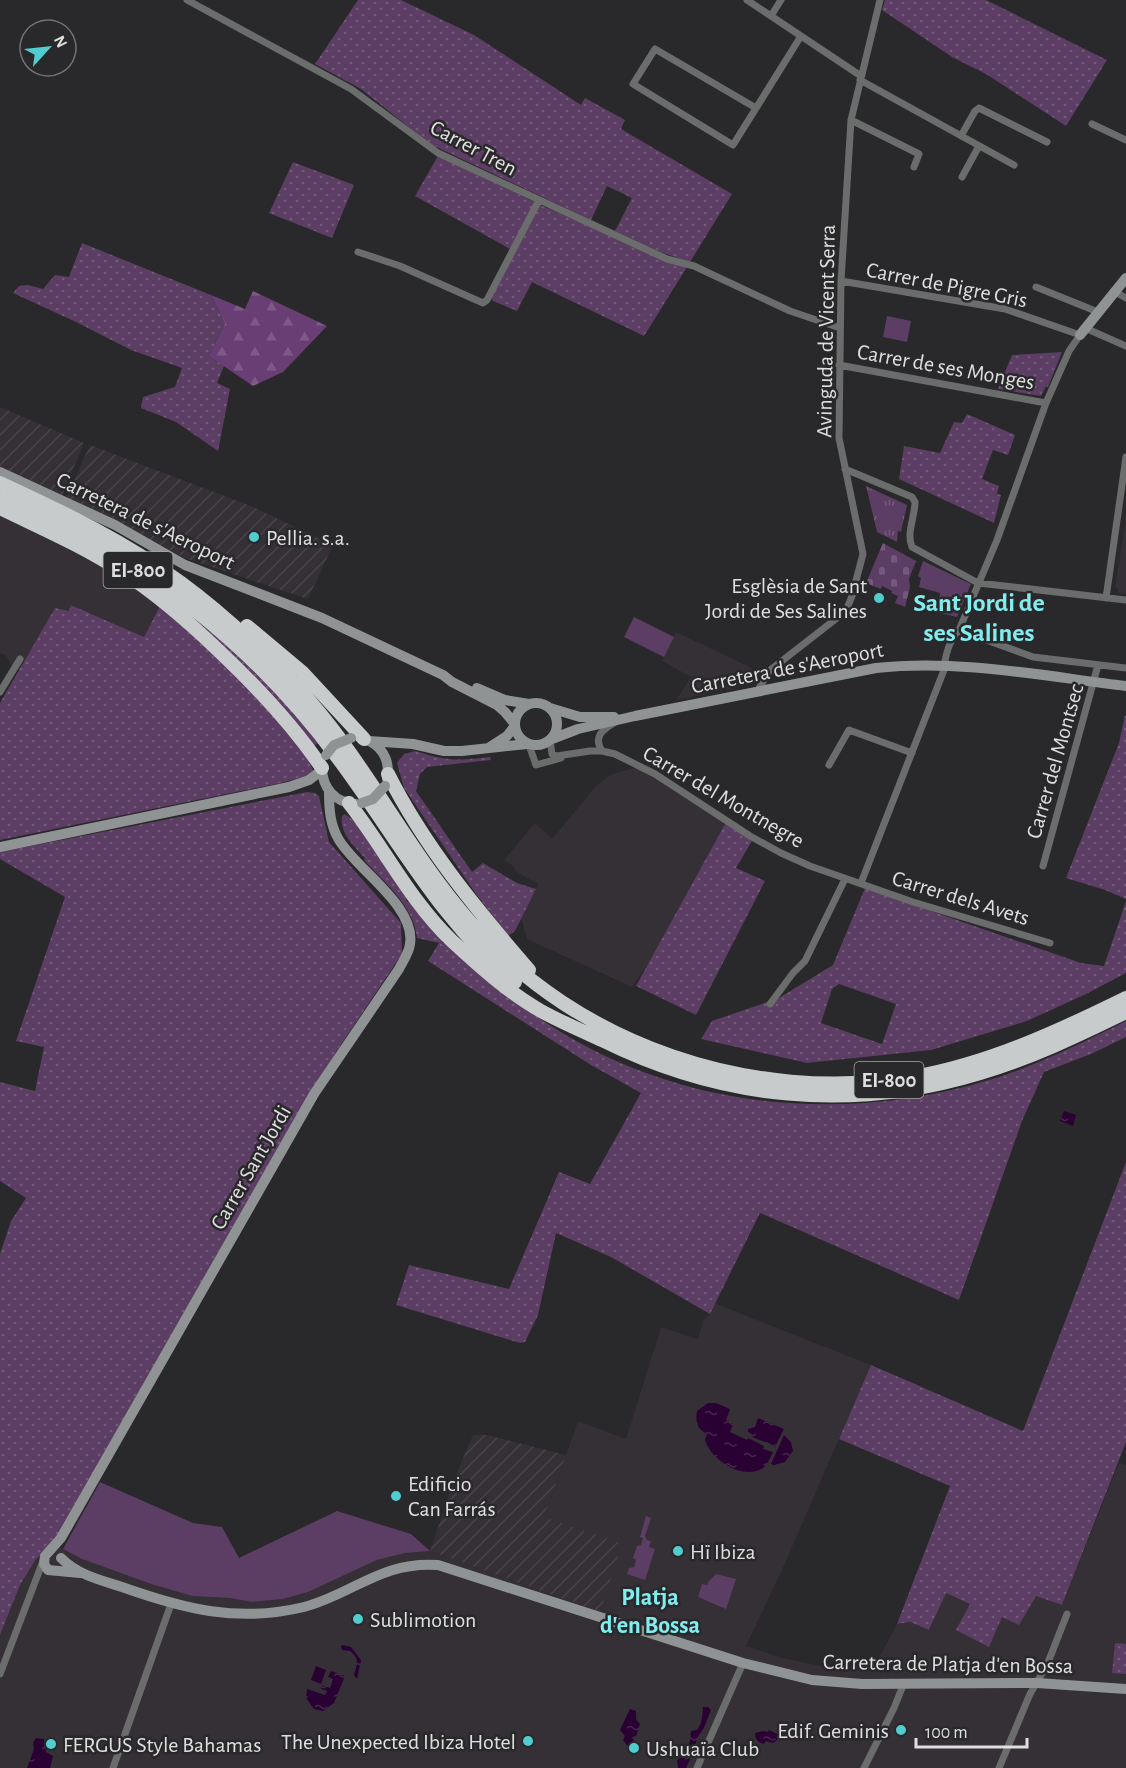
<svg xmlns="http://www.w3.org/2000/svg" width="1126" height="1768" viewBox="0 0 1126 1768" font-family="'Alegreya Sans',sans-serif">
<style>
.built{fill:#343036}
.industrial{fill:url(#industrial-furrows)}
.grass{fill:url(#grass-dots);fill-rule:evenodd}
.forest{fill:url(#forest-firs)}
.cemetery{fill:url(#cemetery-stones)}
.park{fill:url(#park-tufts)}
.garden{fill:#5c3d64}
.water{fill:url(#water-ripples)}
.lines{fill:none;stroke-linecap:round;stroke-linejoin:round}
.street{stroke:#6b6c6c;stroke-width:7}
.secondary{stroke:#909393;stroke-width:10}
.highway{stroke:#c8cbcb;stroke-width:14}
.secondary-bridge{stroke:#909393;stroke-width:10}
.poi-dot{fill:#52cdcf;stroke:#29282a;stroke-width:2}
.labels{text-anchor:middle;stroke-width:5;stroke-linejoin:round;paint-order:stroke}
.shield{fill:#29282a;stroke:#a9a8a9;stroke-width:1.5}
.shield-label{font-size:21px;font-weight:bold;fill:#e0dfe0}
.street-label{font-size:22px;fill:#e0dfe0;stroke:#29282a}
.poi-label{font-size:22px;fill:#e0dfe0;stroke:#29282a;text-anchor:start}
.neighbourhood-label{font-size:24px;font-weight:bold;fill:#81edee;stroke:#29282a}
.quarter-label{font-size:26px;font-weight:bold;fill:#81edee;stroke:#29282a}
</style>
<defs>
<pattern id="industrial-furrows" width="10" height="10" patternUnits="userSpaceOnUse" patternTransform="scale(1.5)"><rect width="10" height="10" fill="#343036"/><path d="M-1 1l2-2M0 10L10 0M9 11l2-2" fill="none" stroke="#474449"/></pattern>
<pattern id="grass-dots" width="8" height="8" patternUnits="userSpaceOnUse" patternTransform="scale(1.5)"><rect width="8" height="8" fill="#5c3d64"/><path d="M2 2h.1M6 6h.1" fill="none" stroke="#73597a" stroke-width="1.8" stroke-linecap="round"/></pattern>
<pattern id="forest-firs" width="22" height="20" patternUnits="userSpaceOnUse" patternTransform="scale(1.5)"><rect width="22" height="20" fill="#693e74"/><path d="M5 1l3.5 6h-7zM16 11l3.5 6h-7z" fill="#7e5988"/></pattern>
<pattern id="cemetery-stones" width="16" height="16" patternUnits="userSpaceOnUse" patternTransform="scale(1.5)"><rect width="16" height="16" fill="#5c3d64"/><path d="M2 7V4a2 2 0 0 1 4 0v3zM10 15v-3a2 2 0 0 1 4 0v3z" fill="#73597a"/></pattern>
<pattern id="park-tufts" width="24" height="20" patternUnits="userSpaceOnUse" patternTransform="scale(1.5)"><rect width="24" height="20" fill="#5c3d64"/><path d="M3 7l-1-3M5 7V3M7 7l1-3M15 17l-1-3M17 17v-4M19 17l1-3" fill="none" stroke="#73597a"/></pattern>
<pattern id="water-ripples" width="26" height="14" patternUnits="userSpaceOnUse" patternTransform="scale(1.5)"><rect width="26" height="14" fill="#2a0133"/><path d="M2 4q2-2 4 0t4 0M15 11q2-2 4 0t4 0" fill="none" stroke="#492650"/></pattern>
</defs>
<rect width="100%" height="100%" fill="#29282a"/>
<!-- built -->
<path class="built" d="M0,511l98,50 62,45 -16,31 -72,-32 -3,6 -13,-3 -37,61 -8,-4 -5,-10 -6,-2z
M1126,518v76l-9,-1 1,-4 -3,-1z
M676,632l76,36 -1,3 -16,17 -59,12 15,-23 -29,-16z
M638,767l87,57 -73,134 -20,29 -105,-48 -6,-22 17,-33 -23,-13 -2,-5 -9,-6 31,-37 17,16 46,-55 14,-10z
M714,1303l157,62 -89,205 -36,76 36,12 39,8 27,2 26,-1 23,-43 13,-2 20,8 15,-37 57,23 34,-20 26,9 57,-142 7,2v303h-1126v-133l20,-50 16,-26 17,-15 29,15 69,25 41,12 38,2 22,4 31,-3 25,-7 69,-32 28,-7 25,-2 170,61 -56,-95 34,-96 48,18 35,-112 37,12 5,-18 7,-7z"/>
<!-- industrial -->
<path class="industrial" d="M0,407l84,36 -22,53 -62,-29z
M90,445l161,61 82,39 -25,54 -123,-41 -119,-60z
M473,1435h15l78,20 -22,62 78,27 -22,68 -170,-61 23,-69z"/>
<!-- grass -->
<path class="grass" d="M358,0h43l73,35 107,70 4,-7 40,22 -4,9 111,65 -42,68 -27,-9 -48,-22 17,-33 -25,-12 -16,34 -161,-76 -69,-55 -46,-25z
M885,0h101l121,60 -41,66 -80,-52 -34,-17 -70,-47z
M438,156l97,46 -23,48 -97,-54z
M293,162l61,23 -22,53 -63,-25z
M540,205l147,62 -43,69 -112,-54 -15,29 -24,-10 -2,-3 46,-90z
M82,243l129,52 14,28 -16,33 15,10 -7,17 13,6 -12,62 -42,-29 -35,-14 2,-11 32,-10 7,-19 -51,-18 -55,-28 -63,-29 6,-7 9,-1 15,4 12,-14 14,2z
M1062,352l-14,35 -2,-1 -5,10 -43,-7 14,-34z
M967,414l48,21 -7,20 -15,-5 -11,29 17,7 -2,8 4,1 -7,28 -95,-44 5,-33 36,7 14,-31 8,1z
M171,600l60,49 51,50 36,44 -5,4z
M71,605l73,32 16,-31c35,32 71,64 104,98 18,20 38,40 49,66l-4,5 -28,8 -281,57v-137l55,-95 14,3z
M1125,715l1,1v183l-21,-9 -39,-12 53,-135z
M415,751c32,10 42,10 75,6l1,3 -64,7 -7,7 -4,17 56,81 11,-9 34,20 19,6 -21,42 -7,5 -32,-42 -72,-106 -7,-25 7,-9z
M307,792l8,1 4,3 10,46 72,81 1,31 -66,98 -89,150 -194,342 -17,15 -16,26 -20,50v-381l11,-33 15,-23 -26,-17v-99l35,9 9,-44 -28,-6 49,-144 -65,-38v-7z
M345,814l8,6 2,-1 52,81 -1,1 3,1 34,39 -1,2h4c43,37 84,73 134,100 123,68 275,78 409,37 47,-14 93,-37 137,-59v16l-35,17 -47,18 -22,49 -63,179 -199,-87 -50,101 -99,-57 -55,-24 -18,82 -13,27 -5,1 -124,-38 13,-40 100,24 50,-117 31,12 51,-91 -50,-28 -163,-104 11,-18 -22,-5c-3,-32 -33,-56 -53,-78l1,-2c-10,-11 -26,-25 -23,-42z
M725,824l27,17 -16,27 29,13 -69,134 -60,-29z
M865,888l216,75 23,3 22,-65v72l-40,21 -59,27 -96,29 -124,13 -106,-24 11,-18 67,-23 54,-33zM839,984l57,20 -14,40 -61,-21 11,-34z
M1126,1162v280l-64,163 -26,-9 -17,29 -17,-8 -13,30 -33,-17 14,-26 -24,-11 -17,37 -19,-8 -13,2 53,-138 -111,-47 32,-74 152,66z
M1115,1643l11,1v30l-14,-1z"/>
<!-- forest -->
<path class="forest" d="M253,291l74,35 -44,46 -30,14 -44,-30 16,-33 -14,-28 34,14z"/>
<!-- cemetery -->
<path class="cemetery" d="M883,543l33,18 -7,18 1,8 -5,20 -10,-4 3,-7 -7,-3 1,-2 -10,-5 -1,3 -15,-6z"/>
<!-- park -->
<path class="park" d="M866,486l41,19 -6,27 -3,-1 -1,11 -20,-10z"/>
<!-- garden -->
<path class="garden" d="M887,316l24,5 -4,21 -24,-5z
M923,561l48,23 -14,33 -30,-7 1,-3 9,2 3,-16 -21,-6 2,-9 -3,-2z
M634,617l40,20 -10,20 -40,-20z
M100,1482l93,41 29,4 17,31 98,-47 74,23 19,17 -25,2 -28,7 -69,32 -25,7 -31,3 -22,-4 -38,-2 -41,-12 -69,-25 -19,-10z
M646,1516l5,2 -6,18 2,4 4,1 -2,6 6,2 -10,31 -18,-6 2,-6 5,-1 2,-7 -3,-2 4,-12 4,-1 2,-7 -3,-1z
M716,1574l20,5 -10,30 -28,-12 4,-13 5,1 2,-4z"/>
<!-- water -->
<path class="water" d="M1064,1111l12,4 -3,11 -13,-5z
M708,1403h8l14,6 -4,11 7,4 -3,8 17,8 1,-2 16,8 -1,3 10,3c-3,6 -5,12 -10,16 -20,13 -52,-8 -58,-28l2,-6c-10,-5 -12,-13 -10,-23z
M758,1418l26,11 -9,18c-8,-7 -20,-5 -27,-15v-3l7,-2z
M784,1435l7,7 2,9 -8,11 -11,3 -3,-1z
M343,1645l8,2 10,13 -4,19 -3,-4c3,-11 6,-16 -4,-24l-8,-1 -1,-4z
M316,1666l10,4 -5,14 -10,-4z
M331,1671l14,5 -11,27 -11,8 -9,-2 -8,-11 1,-9 18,6 2,-4 -6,-2 1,-4 8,3 3,-9 -5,-2z
M703,1707h5l3,3 -7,18 -7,10 -3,14 -5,4 1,4 -4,8h-8l-1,-8c12,-6 13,-17 14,-29l6,-1c6,-8 5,-14 6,-23z
M630,1709l6,2v8l4,5 -4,12 -4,1 2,4 -4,8 -7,-9 2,-4 -5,-6z
M769,1730l8,4 1,3 -1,3 -4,3 -7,-2 -2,3c-6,-2 -9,-4 -9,-11l8,-2 5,1z
M36,1738l8,1 2,13 7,4 -3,12h-23l7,-19 -1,-6z"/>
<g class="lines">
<!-- street -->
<path class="street" d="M187,0l164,89 87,64 229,106 27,7 96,45 50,17
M747,0l114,76
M771,16l10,-16
M860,80l154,85
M756,108l-101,-59 -22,35 100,61 68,-109
M851,120l68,34 -5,13
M1092,124l34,16
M961,136l14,-25 4,-3 68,34
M962,177l17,-31
M358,252l42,14 83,37 4,-3 52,-100
M841,281l164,28 75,26 -11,16 -23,52 -49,137 -38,90c-10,11 -14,25 -15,40l-83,213
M1036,287l62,25
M1115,292l11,6
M1085,328l41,18
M839,365l207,38
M845,469l67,28 3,5c0,15 -9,31 -3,45l66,36 148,17
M1106,598l20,-141
M959,630l74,27 93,11
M0,692l20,-33
M757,692l12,-21 77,-60 6,-15 11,-42 -24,-116 2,-157 10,-161 29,-120
M550,740l2,14 5,2 33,-5h12l13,3 40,20 95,62 31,17 29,13 103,36 137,41
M529,745l7,20 25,-7
M602,751c-9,-14 0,-21 12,-28
M829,765l20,-35 63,23
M1043,866l55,-201
M770,1004l23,-31 12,-12 40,-82
M0,1674l43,-113
M113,1768l58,-164
M697,1768l46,-105
M864,1768l30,-60 10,-25
M999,1768l31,-74 17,-29 20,-51"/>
<!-- secondary -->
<path class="secondary" d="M1080,335l46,-57
M0,472l115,53 70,40 137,53 121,57 9,7 45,23 8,7 9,11
M477,688l28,12 24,4
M515 724a21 21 0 1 1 42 0a21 21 0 1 1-42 0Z
M550,708l30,9h34
M552,739l26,-10 57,-13 241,-48c83,-9 167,8 250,18
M369,741l44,3 31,7h18l65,-7
M371,742c14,8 19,22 16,37
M490,747l17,-11 7,-9
M322,767c0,21 13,36 34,37
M0,847l289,-60 20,-7 13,-10
M61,1558c17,17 39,22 61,29 62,22 116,36 182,20 49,-13 77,-46 134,-42l305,98 69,17 50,4 175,-1 89,6
M80,1573l-32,-3 -4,-6 1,-8 16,-18 253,-444 85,-125c4,-8 10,-16 11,-25 6,-38 -53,-74 -71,-104 -9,-15 -10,-31 -10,-48"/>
<!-- highway -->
<path class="highway" d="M0,483c63,29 125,59 181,100 41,30 78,65 113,101 69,72 111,164 176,238 108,124 282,182 443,155 75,-13 146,-46 213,-79
M0,498c41,19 84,37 122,61 84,52 157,119 216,199 58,77 102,163 177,224
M0,508c41,20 83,38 121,63 36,23 69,52 99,81 38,36 73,73 102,116
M247,626l55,46 62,67
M388,774c36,72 89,136 141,196
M349,803c36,46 61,98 103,138 27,25 57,52 89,70 20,11 41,20 61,29 121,60 249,72 378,33 51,-15 99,-38 146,-61"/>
<!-- secondary-bridge -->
<path class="secondary-bridge" d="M326,755l8,-10 17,-7
M362,803l11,-4 12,-13"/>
</g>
<!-- markers -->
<g class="poi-dot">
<circle cx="254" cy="537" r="6"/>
<circle cx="879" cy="598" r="6"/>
<circle cx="396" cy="1496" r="6"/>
<circle cx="678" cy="1551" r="6"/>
<circle cx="358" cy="1619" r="6"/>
<circle cx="901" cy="1730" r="6"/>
<circle cx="528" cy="1741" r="6"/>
<circle cx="51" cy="1744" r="6"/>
<circle cx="634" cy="1748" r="6"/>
</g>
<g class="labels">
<!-- shield labels -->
<g class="shield">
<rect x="103.5" y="552" width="69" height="36" rx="4.5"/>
<rect x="854.5" y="1062" width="69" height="36" rx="4.5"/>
</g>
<g class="shield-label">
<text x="138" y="577">EI-800</text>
<text x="889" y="1087">EI-800</text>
</g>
<!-- street labels -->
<g class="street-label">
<text transform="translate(474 147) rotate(28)" y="8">Carrer Tren</text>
<text transform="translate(947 284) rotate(11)" y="8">Carrer de Pigre Gris</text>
<text transform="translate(825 331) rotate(-89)" y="8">Avinguda de Vicent Serra</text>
<text transform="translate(946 366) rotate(10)" y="8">Carrer de ses Monges</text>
<text transform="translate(146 520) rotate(26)" y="8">Carretera de s'Aeroport</text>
<text transform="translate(787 667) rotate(-11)" y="8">Carretera de s'Aeroport</text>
<text transform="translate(1054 761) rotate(-74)" y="8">Carrer del Montsec</text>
<text transform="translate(724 796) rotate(30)" y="8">Carrer del Montnegre</text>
<text transform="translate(961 897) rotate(17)" y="8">Carrer dels Avets</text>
<text transform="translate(250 1167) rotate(-60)" y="8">Carrer Sant Jordi</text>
<text transform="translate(948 1663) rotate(1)" y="8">Carretera de Platja d'en Bossa</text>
</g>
<!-- poi labels -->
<g class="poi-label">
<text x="266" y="545">Pellia. s.a.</text>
<text x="867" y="593" text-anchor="end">Esglèsia de Sant<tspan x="867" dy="25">Jordi de Ses Salines</tspan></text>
<text x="408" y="1491">Edificio<tspan x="408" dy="25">Can Farrás</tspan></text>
<text x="690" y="1559">Hï Ibiza</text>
<text x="370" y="1627">Sublimotion</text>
<text x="889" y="1738" text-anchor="end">Edif. Geminis</text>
<text x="516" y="1749" text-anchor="end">The Unexpected Ibiza Hotel</text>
<text x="63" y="1752">FERGUS Style Bahamas</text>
<text x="646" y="1756">Ushuaïa Club</text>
</g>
<!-- neighbourhood labels -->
<g class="neighbourhood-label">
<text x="650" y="1605">Platja<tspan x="650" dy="28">d'en Bossa</tspan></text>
</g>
<!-- quarter labels -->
<g class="quarter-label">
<text x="979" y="611">Sant Jordi de<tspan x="979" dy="30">ses Salines</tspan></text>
</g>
</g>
<!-- north arrow -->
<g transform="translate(48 48) rotate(63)"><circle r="28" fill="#29282a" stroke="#727173" stroke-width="1.5"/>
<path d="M0-4.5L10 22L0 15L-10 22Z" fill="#52cdcf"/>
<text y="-9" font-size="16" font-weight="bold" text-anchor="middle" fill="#e0dfe0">N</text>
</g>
<!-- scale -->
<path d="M916 1738v9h111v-9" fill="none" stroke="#e0dfe0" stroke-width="3"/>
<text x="925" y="1738" font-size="18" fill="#e0dfe0" stroke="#29282a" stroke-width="4.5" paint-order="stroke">100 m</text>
</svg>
